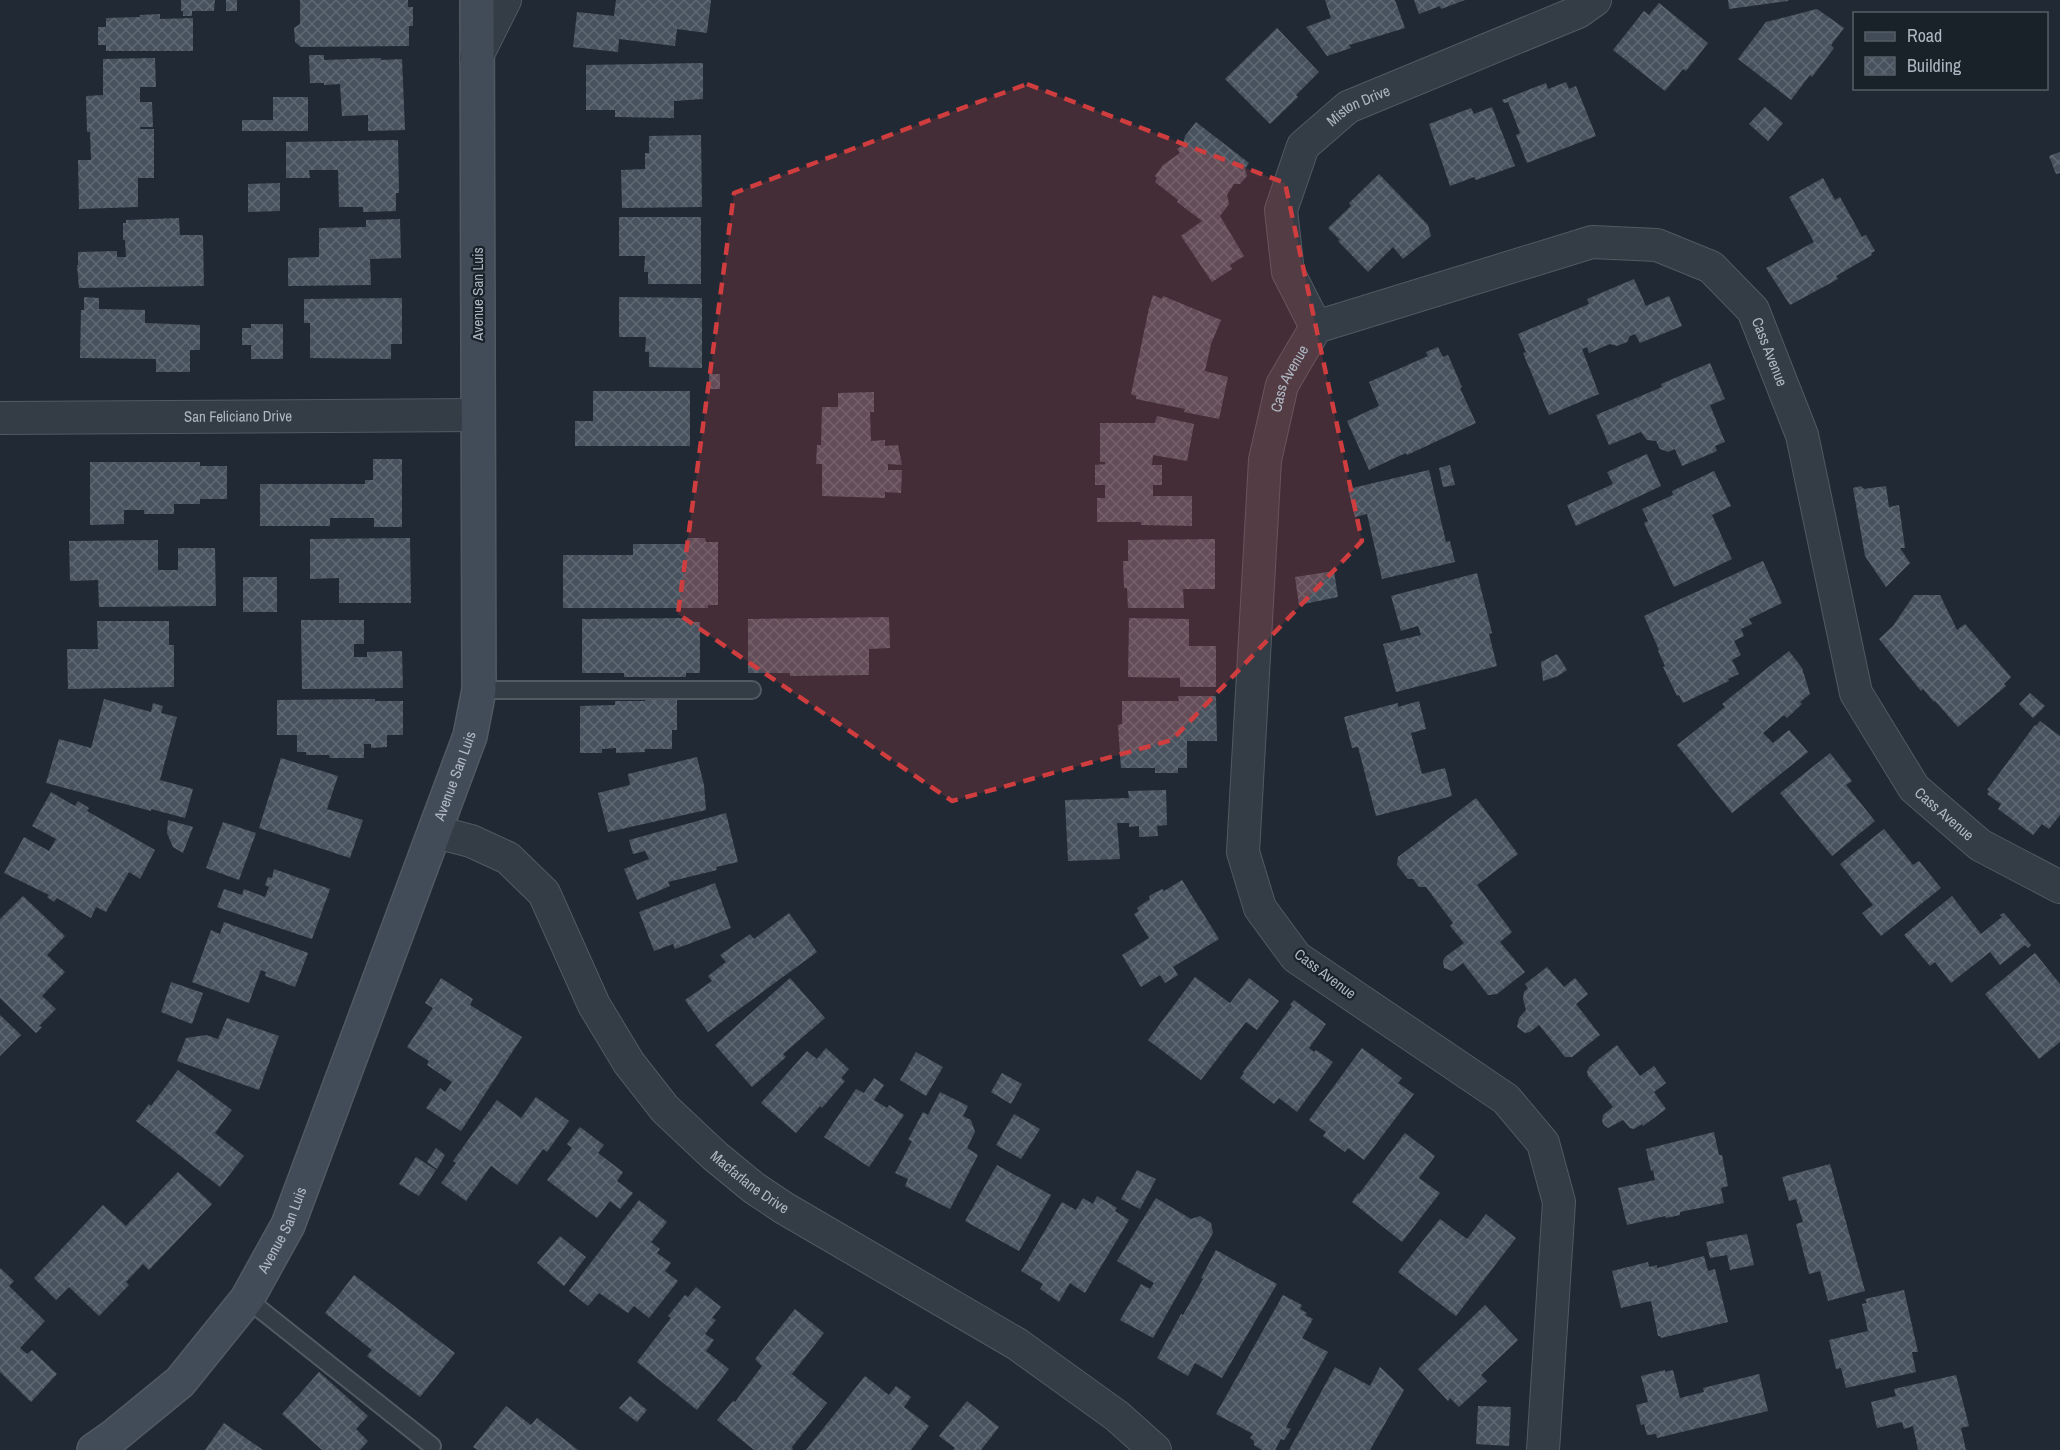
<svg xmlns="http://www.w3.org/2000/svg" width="2060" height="1450" viewBox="0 0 2060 1450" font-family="'Archivo Narrow',sans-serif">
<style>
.building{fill:url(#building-cross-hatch)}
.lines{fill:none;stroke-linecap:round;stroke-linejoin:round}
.lane-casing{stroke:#515a63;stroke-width:20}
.street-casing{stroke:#515a63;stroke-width:34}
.secondary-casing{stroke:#515a63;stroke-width:36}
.lane{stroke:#343c45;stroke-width:16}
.street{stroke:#343c45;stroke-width:32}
.secondary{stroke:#424c58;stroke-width:33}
.marked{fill:#d03d3f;fill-opacity:0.2;stroke:#d03d3f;stroke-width:4.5;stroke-dasharray:12 8;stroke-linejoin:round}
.labels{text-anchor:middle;stroke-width:4.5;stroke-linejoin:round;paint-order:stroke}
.street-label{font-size:15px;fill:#aeb7c2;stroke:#192129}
</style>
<defs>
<pattern id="building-cross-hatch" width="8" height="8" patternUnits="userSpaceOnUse" patternTransform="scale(1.5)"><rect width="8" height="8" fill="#47525e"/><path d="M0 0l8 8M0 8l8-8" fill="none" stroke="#5f6973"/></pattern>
</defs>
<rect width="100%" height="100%" fill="#212a34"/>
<!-- building -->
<path class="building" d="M181,0h34l-1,11h-22v5h-9v-5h-2z
M226,0h11v11h-11z
M300,0h108v7h5v19h-4v20l-108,1 -6,-5 -1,-14 6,-4z
M616,0h95l-4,33 -30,-4 -2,17 -56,-7 -1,13 -45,-5 4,-35 37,4z
M1325,0h70l10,28 -56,17 2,3 -24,8 -21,-29 25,-9z
M1414,0h51l-24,9 -1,-3 -21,8z
M1728,0h60v1l-59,8z
M1659,3l49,40 -22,28 -3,-2 -18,22 -52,-41 31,-39 5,4z
M1817,9l27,19 -13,17 3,3 -22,29 -2,-2 -19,25 -53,-41 28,-37z
M160,14v5l33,-1v33h-87v-6h-8v-18h8v-9l34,-1v-2z
M1277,28l42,44 -23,23 2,2 -28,27 -45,-45z
M309,55h15v5l57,-2v2l21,-1 3,71 -37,1v-16l-26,1 -2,-32 -16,1v-2h-14z
M155,58l1,29h-16v15h12l1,25h-13v2h14v49h-16v29l-59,2 -1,-49h13l-1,-28h-3l-1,-36 17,-1v-36z
M703,63v36l-29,2v17l-59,-1v-7h-29v-45z
M1566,82l3,7 7,-3 20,50 -69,27 -11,-28 4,-2 -12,-31 -4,1 -2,-3 44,-17 2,6z
M273,97h35v34h-66v-11h31z
M1492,107l23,59 -39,14 -2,-3 -24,9 -21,-62 42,-16 3,6z
M1765,107l18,16 -15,18 -19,-17z
M1196,122l53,41 -4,6 2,7 -7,8h-6l-7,11 2,9 -9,12 24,40 -14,9 2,4 -20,13 -31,-46 21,-15 -25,-19 1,-2 -23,-18 2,-4 -2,-2 8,-11 17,-12 -3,-4 6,-4 2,-9z
M701,135l1,72 -80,1 -1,-38 24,-1v-16h4v-17z
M398,140l1,53h-3v18l-33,1v-5h-24l-1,-37h-29l1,8h-24v-36z
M2060,152v21l-4,1 -7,-18z
M1379,174l49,51 3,11 -28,23 -10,-12 -25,25 -30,-31 2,-1 -12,-12 23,-22 -2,-3z
M1823,178l12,22 5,-3 22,40 4,-2 9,16 -4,2 1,2 -36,21 2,3 -48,26 -24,-37 48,-26 -25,-45z
M280,183v28l-32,1v-28z
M619,217h82v67h-53v-12h-4l1,-16h-26z
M179,218l1,17h23l1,51 -125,2 -2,-23h1v-13l39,-1v6h9l-1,-17h-2v-17h3v-3z
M400,219l1,39 -31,1 1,26 -83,1v-28l31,-1v-29l47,-1v-7z
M1634,279l12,27 23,-10 13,30 -42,17 -5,-9 -5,2 -3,6 -10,4 -7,-2 -21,9 -2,-6 -5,2 17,45 -50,21 -26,-62 3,-1 -8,-18 71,-30 -2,-5z
M1153,295l9,4 1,-3 58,24 -10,24 -6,27 23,6 -9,42 -35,-7 1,-3 -49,-10v-3l-5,-2 18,-86z
M84,297l15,1v11l46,1v13l55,2v25h-10v22h-34v-13l-76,-1 1,-48h3z
M619,297l83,1v70l-53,-1v-15h-4l1,-15h-27z
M402,298v46h-11v15l-81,-1v-35h-6v-24z
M251,324h32v35h-32v-14h-9v-17h9z
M1438,347l5,10 5,-2 14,32 -2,1 16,35 -69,32 -1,-2 -37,17 -22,-49 32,-15 -10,-24 59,-26 -2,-4z
M1710,363l15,36 -15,6 15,37 -10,4 2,5 -35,15 -7,-17 -7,3 -8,-3 -4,-8 -9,-1 -6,-8 -32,13 -13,-30 66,-28 -1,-3z
M709,374h11v15h-11z
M593,391h97v55h-115v-25h18z
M874,392v20h-4l1,29 14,-1v6l13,-1 4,20 -14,-1v6h14l-1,23 -16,-1v6l-63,-2v-32h-6l1,-19h4l1,-38h16v-14z
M1157,416l37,8 -7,37 -34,-6 -1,10h10v20h-9v11h39v30l-51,-1v-3h-44v-24h8v-13h-10v-20l10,-1v-2h-5v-39h55z
M1647,454l14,32 -85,40 -9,-21 46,-21 -6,-12z
M373,459h29v68h-28v-9h-44v8h-70v-42h105v-4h8z
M90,462h110v4h27v33h-27v5h-26v10h-30v-4h-20v14l-34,1z
M1450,465l5,20 -12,2 -4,-19z
M1429,470l17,72 4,-1 5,21 -73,17 -15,-65 -12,3 -7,-28z
M1714,471l17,35 -19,9 20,44 -58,28 -30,-64 4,-2 -6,-12 31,-14 -1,-4z
M1861,486l3,3 22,-3 3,21 10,-2 6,43h-5l10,15 -24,24 -21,-31 -12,-68z
M410,538l1,65h-72v-25l-29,1v-40z
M687,538h18l1,4h12v63h-10v3h-145v-53h70v-11h54z
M1215,539v50h-32l1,19h-56l-1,-20h-3l-1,-27h5v-21z
M158,540v30h20v-22h37l1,58 -117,1 -1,-27 -28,1 -1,-40z
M1763,561l19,42 -33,16 3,5 -11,5 3,7 -10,5 7,14 -9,5 7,14 -11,5 1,2 -46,22 -4,-8 -2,1 -14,-29 2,-1 -7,-15 1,-1 -15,-34z
M1334,571l4,26 -39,8 -4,-28z
M1477,573l15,60 -3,1 8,32 -101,26 -13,-48 38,-9 -3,-9 -17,5 -10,-35z
M243,577h34v35h-34z
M1914,595h26l17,35 8,-6 46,53 -7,7 2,2 -48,41 -23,-26 -1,1 -11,-13 -2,2 -42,-52 14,-13z
M889,617l1,31 -21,1v26l-79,1v-3h-42v-54z
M686,618v4h14v51h-14v4h-62v-4h-42v-54z
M1129,618l60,1v27h27v41h-36v-9l-52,-1z
M301,620h63v24h-10v13h13v-5l35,-1 1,37 -101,1z
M97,621h72v24h5v42l-106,2 -1,-40h31z
M1789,651l13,17 8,26 -10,8 2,2 -15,14 -3,-3 -21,18 10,10 16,-13 19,22 -76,61 -55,-68 48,-38 -3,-3z
M1557,654l10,16 -9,6 -15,5 -2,-19z
M2030,693l15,13 -12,12 -14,-14z
M1178,696h38l1,45h-30v27h-9v5h-23v-5h-34l-3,-43 4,-1v-23h57z
M645,698h32v32h-5v19h-27v3l-29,1v-5l-14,1v4h-22v-47l35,-1v-4h30z
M104,699l47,13 2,-9 10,3 -2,7 16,4 -17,63 33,9 -8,29 -34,-9v2l-105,-28 13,-44 32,9z
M375,699v2h28v34h-16v12l-16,1v-4h-7v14h-34l-1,-3h-23v-3h-9v-17h-20v-35z
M1419,701l7,28 -15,4 11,41 23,-6 7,28 -76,20 -18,-69 -6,1 -8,-31 54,-14v4z
M2040,721l20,15v79l-11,14 -7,-5 -9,11 -35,-26 3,-5 -14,-10 2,-3 -2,-1 48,-65 1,1z
M1830,753l22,28 -6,4 29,36 -43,35 -52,-63z
M697,757l7,28 2,25 -98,22 -10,-39 32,-8 -2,-11z
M281,758l57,18 -11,33 36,11 -13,38 -91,-30z
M1166,790l1,35 -10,1 1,10 -19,1v-11l-10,1v-4h-12l3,36 -52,2 -3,-61 64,-2 -1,-7z
M51,792l24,14 3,-5 11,7 -2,3 68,39 -15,29 -11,-7 -23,40 -10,-5 -5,11 -34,-20 -3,4 -7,-5 2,-2 -45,-22 20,-36 25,14 7,-12 -24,-13z
M1476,798l42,56 -41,31 35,47 -12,10 25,30 -28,22 -7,1h-2l-25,-32 -11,8 -8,-3 -1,-7 2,-4 19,-14 -14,-17 3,-3 -27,-36h-7l-6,-8h-5l-11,-14 1,-8z
M726,813l12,49 -22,5 1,3 -49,12 2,4 -33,14 -13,-31 25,-10 -4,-8 -12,3 -4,-14z
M168,820l25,7 -10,26 -10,-6 -6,-14z
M223,822l33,11 -17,47 -33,-12z
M1884,829l29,36 6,-4 22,27 -60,48 -19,-23 11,-8 -33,-41z
M274,869l56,20 -18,50 -95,-32 7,-18 18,6 2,-6 21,8 4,-10 -4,-2 3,-8 4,1z
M1182,880l37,59 -46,28 5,8 -13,8 -5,-8 -19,12 -19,-32 27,-17 -15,-24 5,-3 -2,-3 13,-9 -1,-3 13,-7 2,2z
M715,883l16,45 -56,21 -2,-5 -19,7 -15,-39z
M23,896l42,40 -18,19 18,17 -23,24 14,13 -17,17 3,1 -6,6 -36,-35v-79z
M1952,896l29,38 21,-17 -2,-2 4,-2 27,32 -3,3 -3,-3 -25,20 -10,-13 -39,31 -16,-21 -5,4 -26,-31z
M789,913l28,39 -109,80 -23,-32 27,-19 -4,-5 18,-14 -6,-7 30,-21 4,5z
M224,922l84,31 -13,34 -30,-11 1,-4 -5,-2 -12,33 -57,-21 19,-52 9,4z
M2035,953l25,31v58l-21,17 -54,-65z
M1547,967l17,20 11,-9 13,16 -12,10 24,31 -28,22h-7l-26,-32 -9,7 -5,1 -8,-6 2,-9 7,-8 -3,-11 1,-7 4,-4 -3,-4z
M1195,977l35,26 19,-25 30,23 -22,29 -11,-8 -45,58 -53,-40z
M441,978l32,21 -3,6 52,32 -61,94 -35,-23 14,-20 5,4 7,-10 -25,-17 2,-4 -22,-14 26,-39 -8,-5z
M790,978l35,40 -42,36 3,3 -34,30 -37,-42z
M171,982l32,11 -11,31 -31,-12z
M1294,1000l32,24 -17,24 5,4 2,-2 17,12 -36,50 -18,-14 -5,6 -34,-26 4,-5 -1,-1 49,-66 -2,-1z
M0,1015l21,20 -21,21z
M227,1018l52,18 -20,54 -82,-29 9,-23 20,-3 12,4z
M1617,1045l23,31 14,-10 12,17 -12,9 12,17 -23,17 -1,-2 -8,5 -4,-1 -7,-8 -15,8 -4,-3 -2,-4 1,-6 10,-8 -25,-31 -1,-4 2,-5z
M826,1048l23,21 -8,9 4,3 -23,27 -2,-2 -24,27 -35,-30 46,-52 10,8z
M1362,1048l40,30 -4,5 16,11 -50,66 -16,-12 -3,4 -22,-16 3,-4 -17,-12z
M916,1052l27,15 -17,29 -26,-16z
M178,1070l54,40 -17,23 29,23 -24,31 -84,-66 13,-17 2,2z
M1002,1073l20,11 -11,20 -20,-12z
M874,1078l10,7 -10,15 13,8 2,-3 15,10 -35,52 -45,-30 32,-48 8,4z
M940,1092l28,14 -5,10 8,4 4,12 -8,16 11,7 -28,54 -45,-23 3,-7 -13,-6 17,-32 -4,-1 15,-28 5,3z
M536,1097l33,24 -22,31 -4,-3 -26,36 -26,-19 -25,35 -25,-18 15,-20 -3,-2 44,-61 24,18z
M1014,1114l26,15 -19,30 -25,-14z
M580,1127l24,18 -6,8 25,19 -6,9 16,12 -13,16 -10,-8 -13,17 -50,-38 25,-32 -5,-4z
M1714,1132l5,23h3l6,31 -7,2 3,15 -44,9v3l-14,3 -1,-2 -38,9 -9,-37 37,-8 -2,-10 -2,1 -5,-22z
M1405,1133l30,23 -16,22 21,15 -38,49 -50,-40 6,-9 1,1z
M436,1148l9,7 -8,14 -10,-7z
M416,1157l20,13 -17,26 -20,-12z
M1830,1164l35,127 -37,10 -8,-30 -11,3 -13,-50 7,-2 -7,-23 -7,2 -7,-24z
M997,1165l54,30 -32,56 -54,-30z
M1137,1170l19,9 -16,30 -19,-10z
M178,1172l34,32 -63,66 -6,-6 -17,18 3,3 -30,31 -30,-29 -13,13 -22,-22 69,-73 23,21z
M1097,1196l20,12 -2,3 14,9 -44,73 -15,-10 -11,19 -19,-13 3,-5 -22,-13 41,-69 14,8 7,-12 10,6z
M1156,1198l35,21 9,-3 11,7 2,10 -60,105 -33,-18 21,-36 9,5 4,-6 -37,-22z
M639,1200l28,22 -16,20 9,7 -3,4 14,10 -6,8 13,10 -29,37 -15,-12 -6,7 -29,-20 -11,13 -19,-15z
M1486,1214l30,24 -60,78 -58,-44 42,-53 27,20z
M1747,1234l7,31 -24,5 -3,-15 -17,3 -4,-16z
M560,1236l26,21 -22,29 -27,-23z
M1216,1250l61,34 -55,94 -27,-15 -7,13 -31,-18 24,-44 2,1 20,-36 -2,-1z
M1704,1256l4,15 7,-2 13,53 -67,16 -1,-2h-2l-7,-35 -30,7 -9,-37 36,-9 1,5 8,-2v3z
M0,1268l14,13 -5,5 36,35 -25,27 7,6 5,-4 25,24 -26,28 -31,-30z
M354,1275l101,78 -35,44 -53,-41 5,-6 -47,-37z
M696,1287l25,20 -9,11 4,2 -11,14 9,6 -8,11 23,18 -32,41 -60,-48 34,-44 -3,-2 17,-21 3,2z
M1904,1290l14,62h-6l4,20 -70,16 -5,-20 -5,1 -7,-29 39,-9 -6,-27 5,-1 -2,-4z
M1283,1295l19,10 -2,4 7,4 -2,2 8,4 -11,19 26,14 -42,75 5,2 -7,11 -3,-1 -6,11h-13l-8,-5v-4l-4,-3 3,-4 -37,-20z
M1485,1305l33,35 -37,35 6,6 -28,26 -9,-9 -2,3 -30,-32z
M795,1309l29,24 -32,41 35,29 -35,44 1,3h-39l-37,-30 16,-19 2,1 27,-36 -7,-7z
M1335,1367l35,19 10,-19 24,23 -34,60h-81z
M1665,1370v2l8,-2 7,28 24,-6 -1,-4 56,-14 9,37 -111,27 -1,-4 -9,1 -3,-11 -3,1 -5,-20 12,-3 -7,-26z
M319,1372l49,44 -12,13 12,12 -8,9h-38l-40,-36z
M1956,1375l13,51 -8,2 5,22h-48l-5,-24 -9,3 -2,-7 -25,6 -6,-26 25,-6 -2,-7z
M865,1376l24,19 7,-9 15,11 -7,10 25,19 -18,24h-105z
M630,1396l17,14 -10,12 -18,-14z
M967,1401l32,26 -18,23h-28l2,-2 -16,-12z
M506,1406l25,19 6,-7 41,32h-100l-5,-3z
M1478,1406l33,1 -2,39 -33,-2z
M224,1423l39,27h-58z"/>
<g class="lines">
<!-- lane casing -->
<g class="lane-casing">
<path id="lane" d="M479,690h273
M247,1299l185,147"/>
</g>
<!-- street casing -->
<g class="street-casing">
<g id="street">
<path d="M476,58l29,-58"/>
<path id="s1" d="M1316,327l-28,-55 -7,-62 22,-64 45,-39 230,-95 17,-12"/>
<path id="s2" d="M0,418l478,-3"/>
<path id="s3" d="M436,832l35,9 37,17 36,35 50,112 35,58 36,46 50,47 39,32 30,20 233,136 100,72 38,34"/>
<path id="s4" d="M1543,1450l16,-248 -16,-59 -37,-44 -210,-142 -36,-49 -17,-56 22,-392 17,-75 34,-58 276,-85 65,3 54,22 42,43 49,125 54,258 58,95 66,57 80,42"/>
</g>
</g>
<!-- secondary casing -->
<g class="secondary-casing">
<g id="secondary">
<path id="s5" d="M94,1450l20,-14 66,-54 67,-83 41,-74 182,-489 9,-46 -2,-690"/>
</g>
</g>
<!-- lane -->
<use href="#lane" class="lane"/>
<!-- street -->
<use href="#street" class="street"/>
<!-- secondary -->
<use href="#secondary" class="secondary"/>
</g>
<!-- marked area -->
<path class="marked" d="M1027,84l258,99 77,358 -190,199 -220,61 -274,-187 56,-421z"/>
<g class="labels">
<!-- street labels -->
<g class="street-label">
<text dy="5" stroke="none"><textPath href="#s1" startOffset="261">Miston Drive</textPath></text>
<text transform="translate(478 294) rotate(-90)" y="5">Avenue San Luis</text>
<text dy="5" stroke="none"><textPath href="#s4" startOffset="1794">Cass Avenue</textPath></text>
<text dy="5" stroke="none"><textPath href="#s4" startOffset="1218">Cass Avenue</textPath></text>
<text dy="5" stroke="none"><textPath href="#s2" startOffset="238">San Feliciano Drive</textPath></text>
<text dy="5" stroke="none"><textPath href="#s5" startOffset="780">Avenue San Luis</textPath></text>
<text dy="5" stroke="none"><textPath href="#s4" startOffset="2298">Cass Avenue</textPath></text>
<text transform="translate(1325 974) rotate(37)" y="5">Cass Avenue</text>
<text dy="5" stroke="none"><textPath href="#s3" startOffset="488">Macfarlane Drive</textPath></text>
<text dy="5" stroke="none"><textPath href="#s5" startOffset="294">Avenue San Luis</textPath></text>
</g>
</g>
<!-- legend -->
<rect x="1853" y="12" width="195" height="78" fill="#192129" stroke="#555d66" stroke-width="1.5"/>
<rect x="1865" y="32" width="30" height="9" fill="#424c58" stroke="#555d66" stroke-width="1.5"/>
<text x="1907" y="42" font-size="18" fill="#aeb7c2">Road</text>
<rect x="1865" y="57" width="30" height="18" fill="url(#building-cross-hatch)" stroke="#555d66" stroke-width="1.5"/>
<text x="1907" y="72" font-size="18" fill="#aeb7c2">Building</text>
</svg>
